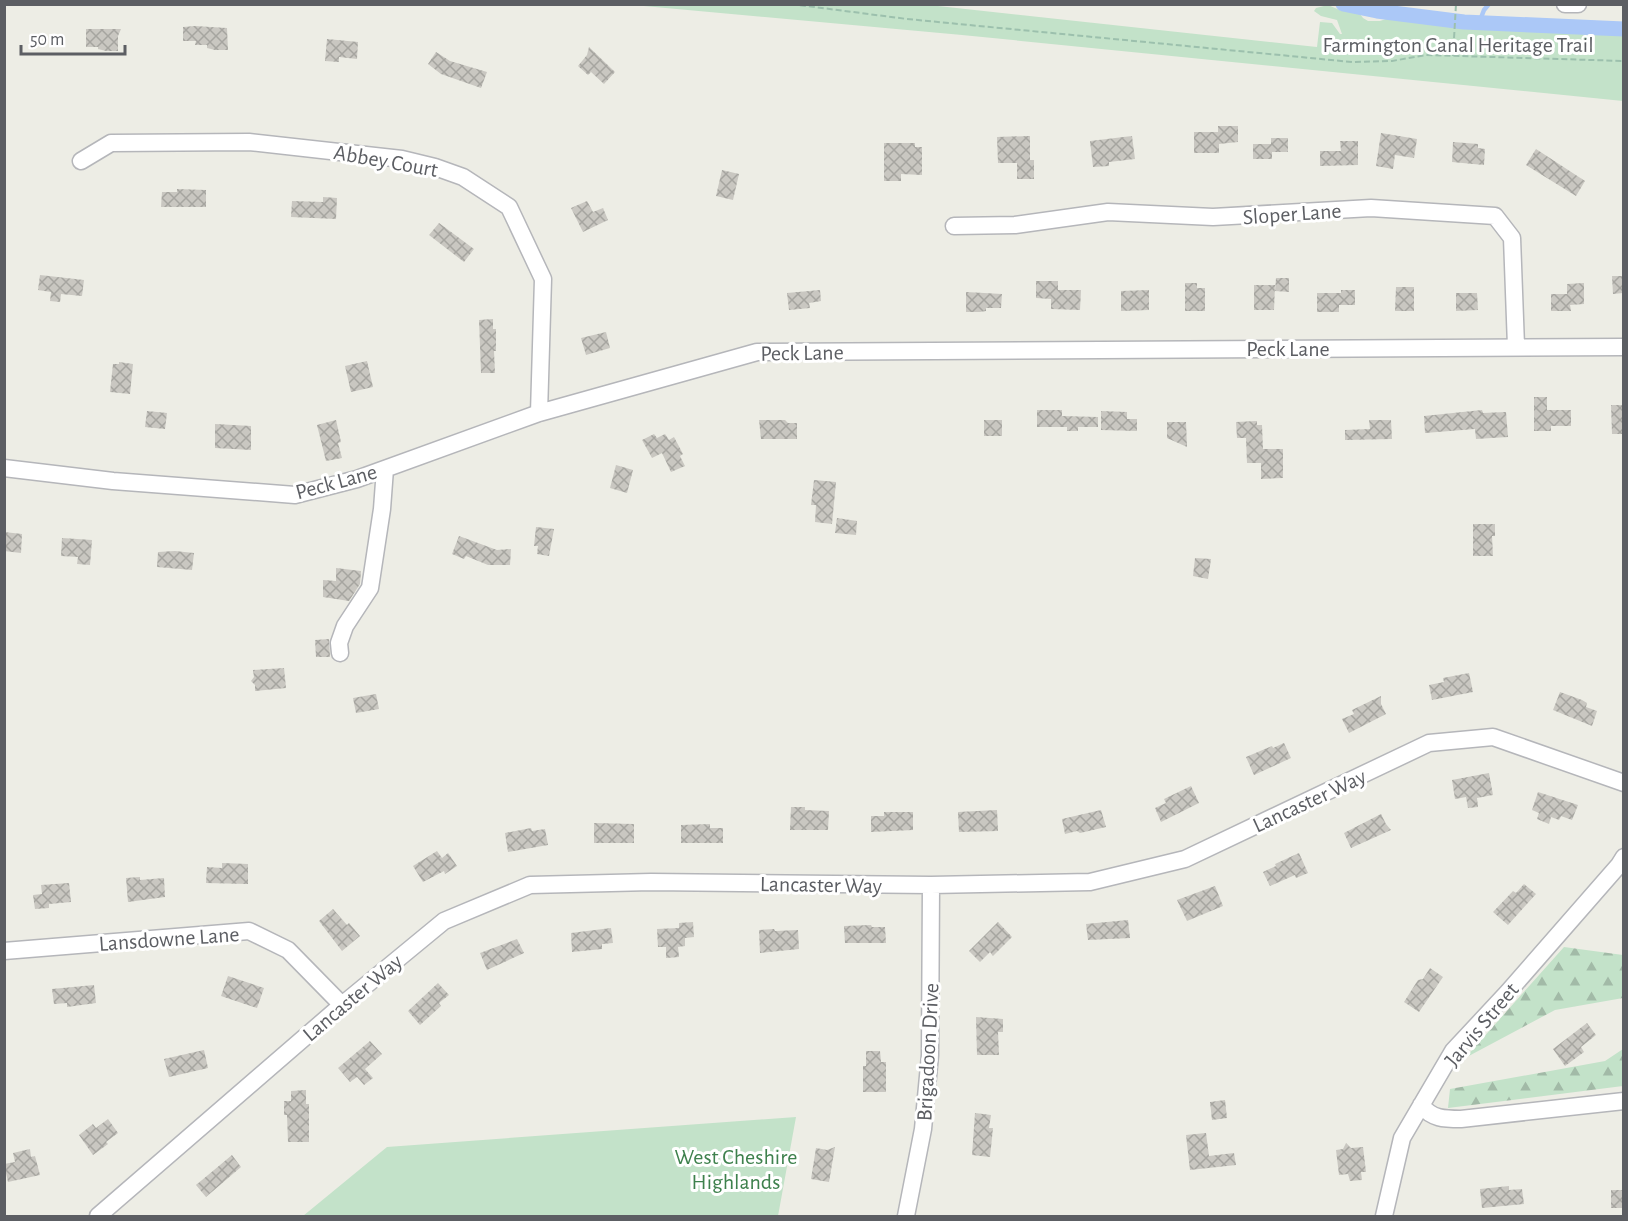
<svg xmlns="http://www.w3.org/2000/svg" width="1628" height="1221" viewBox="0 0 1628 1221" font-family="'Alegreya Sans',sans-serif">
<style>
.forest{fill:url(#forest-firs)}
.green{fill:#c3e2c9}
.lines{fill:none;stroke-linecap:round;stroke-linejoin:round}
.stream{stroke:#abc8f7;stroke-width:4.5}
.canal{stroke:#abc8f7;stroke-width:15}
.building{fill:url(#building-cross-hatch)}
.minor-casing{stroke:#b5b6ba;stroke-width:19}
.path{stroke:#9cc0ad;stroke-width:2;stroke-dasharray:6 3;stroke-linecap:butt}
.minor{stroke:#fff;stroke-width:16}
.labels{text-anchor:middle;stroke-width:6;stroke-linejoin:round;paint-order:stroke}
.street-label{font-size:22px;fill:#5c5e63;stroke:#fff}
.park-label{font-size:22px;fill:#3e814d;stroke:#fff}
</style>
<defs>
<pattern id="forest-firs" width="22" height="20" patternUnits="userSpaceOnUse" patternTransform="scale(1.5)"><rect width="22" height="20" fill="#c3e2c9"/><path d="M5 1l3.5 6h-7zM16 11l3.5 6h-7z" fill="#a2baa7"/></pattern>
<pattern id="building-cross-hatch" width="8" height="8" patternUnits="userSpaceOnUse" patternTransform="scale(1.5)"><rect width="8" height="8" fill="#c9c7c1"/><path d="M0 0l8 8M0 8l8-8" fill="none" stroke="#a6a5a0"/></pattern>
</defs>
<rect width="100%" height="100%" fill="#edede5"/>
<!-- forest -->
<path class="forest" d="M1564,947l59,8v43l-68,12 -90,48z
M1623,1049v37l-175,22 2,-19 155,-28z"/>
<!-- green -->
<path class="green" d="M633,5h296l388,42 3,-25 12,1 8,11h2l-5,-14 -16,-4 -7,-5 2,-3 12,-3 14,6 12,-5 9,12 5,3h12l15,-5 26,7 32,4 32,-2 23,5 36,-2 73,3 6,-4v74l-661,-66z
M796,1117l-18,99h-475l84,-69z"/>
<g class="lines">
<!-- stream -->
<path class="stream" d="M1479,23l5,-13 5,-6"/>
<!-- canal -->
<path class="canal" d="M1343,4l34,7 87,11 160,7"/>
</g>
<!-- building -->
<path class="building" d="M195,26l32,2 1,22h-13l-8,-2v-3h-12l1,-4h-13v-14z
M86,29h35l-3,7v15h-12l-8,-2v-2h-12z
M327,39l31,3 -1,17 -18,-2v5l-14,-1z
M589,47l26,25 -11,12 -13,-12 -3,3 -10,-9 9,-11z
M436,52l14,9 37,11 -6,16 -40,-14 -13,-10z
M1218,126h20v16l-19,2v9h-25v-21h24z
M1381,133l36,6 -3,19 -19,-3 -2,14 -17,-3z
M1030,136v24h4v19h-17v-16h-19l-1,-26z
M1132,136l3,23 -26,3v4l-16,1 -3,-26z
M1271,138h17v14h-16v7h-19v-15h18z
M1340,141h18v24l-38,1v-15h21z
M1453,142l25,2v4l7,1 -1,16 -32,-3z
M884,143h31v4h7v28l-21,-1v7h-17z
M1536,149l49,32 -9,15 -50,-31z
M722,170l17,4 -6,26 -17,-4z
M177,189l29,1v17h-45l1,-15h15z
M323,197l14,1 -1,21 -45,-2 1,-16 31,1z
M587,201l6,11 10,-4 5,12 -25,12 -12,-24z
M439,223l35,26 -10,13 -35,-27z
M40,275l44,5 -2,16 -21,-2 -1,8 -10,-1 1,-9 -13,-2z
M1612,276h11v17l-10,1z
M1276,278h13v14l-14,-1z
M1036,281h22v9h23l-1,20 -29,-1v-10l-15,-1z
M1185,283h12v5h8v23h-20z
M1584,283v21l-14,1 1,6h-20v-17h16v-10z
M1254,285h21l-1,25h-20z
M1396,287h18v24h-19z
M820,290l1,11 -12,2 1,5 -21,2 -2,-17z
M1149,290v20l-28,1v-20z
M1341,290h14v15h-16v7h-22v-19h24z
M966,292l36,2 -1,14h-15v3l-6,1h-14z
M1456,293h21l1,17 -22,1z
M493,319v10h3v22h-2l1,22h-14l-2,-53z
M606,332l4,16 -24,7 -5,-17z
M367,361l6,26 -22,5 -6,-26z
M119,362l14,2 -3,30 -20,-2 3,-28h6z
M1534,397h13v13h24v16h-20v5h-17z
M1611,405h12v29h-11z
M1037,410h25v6l36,1v10h-20v4h-11v-4h-30z
M1482,410l1,3 23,-1 2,25 -32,2 -1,-10 -50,4 -1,-17z
M147,411l20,2 -2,16 -20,-2z
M1101,411l26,1v7h10v12l-36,-1z
M336,420l5,22 -3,1 4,15 -16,3 -9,-36z
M759,420h26l3,3h9v16h-36z
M984,420h18v16h-18z
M1369,420h22l1,19 -47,1v-10l25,-1z
M1257,421v4h5l1,24h20v29l-22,1v-16h-14l-1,-25h-9l-1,-16z
M1167,422h19l1,25 -20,-9z
M215,424l36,2v24l-36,-2z
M654,434l3,4 8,-4 4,6 5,-3 9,17 -3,2 5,10 -14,6 -9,-19 -10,5 -10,-18z
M616,465l17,5 -6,23 -17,-5z
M814,480l22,2 -4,42 -17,-2 1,-17h-5z
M837,518l20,3 -1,14 -21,-2z
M1473,524h22v12h-3l1,20h-20z
M536,527l18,2 -5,27 -12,-2 1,-8h-4z
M4,532l18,2 -1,19 -17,-2z
M459,536l38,14 14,-1 -1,16h-22l-22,-9 -2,3 -12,-5z
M62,538l30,2 -2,25 -13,-1 1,-7 -17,-1z
M175,551l19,2 -2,17 -35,-3 1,-15z
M1195,558l16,1 -3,20 -15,-3z
M336,568l25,3 -1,13 -11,17 -26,-4v-17l13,1z
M329,639l1,18h-14l-1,-17z
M284,668l2,20 -31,3v-6l-4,-4 3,-4 -1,-7z
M1469,673l4,19 -41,8 -3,-15 15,-3 -1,-4z
M1560,692l22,8 5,3 -1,4 11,4 -5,15 -39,-16z
M376,694l3,15 -23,4 -3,-15z
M1381,696v8l5,10 -37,19 -7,-14 12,-5 -2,-4z
M1284,743l7,15 -37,17 -8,-18 26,-11 1,2z
M1489,773l4,22 -16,3 1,9 -10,1 -2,-11 -11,2 -3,-19z
M1191,786l8,17 -38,19 -6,-14 11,-5 -2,-4z
M1538,792l40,13 -6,15 -11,-4 -2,4 -8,-3 -2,7 -12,-5 2,-6 -7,-3z
M791,807h14v3l24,1 -1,19h-38z
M997,810l1,21 -39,1 -1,-20z
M1101,810l5,17 -26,6 -3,-2 -12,3 -3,-15z
M884,812h29v18l-42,2v-16h13z
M1381,814l5,10 5,6 -40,18 -7,-15z
M594,823l40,1v19h-40z
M710,824v4h13v15h-42v-18z
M531,828l1,3 13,-2 3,16 -40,7 -3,-19z
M437,851l5,7 6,-5 9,13 -12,8 -1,-3 -21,11 -10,-16z
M1299,853l9,20 -12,5 -1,-3 -25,11 -7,-14 13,-6 -1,-2z
M222,863l26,1v20l-42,-1 1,-16 15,1z
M140,877v3l24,-2 1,19 -37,5 -2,-24z
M69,883l2,19 -22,2v4l-14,1 -2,-14 9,-1 -1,-9z
M1524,884l12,10 -28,31 -15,-13 20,-21 3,2z
M1215,886l8,20 -36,15 -10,-21z
M333,909l14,16 2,-2 11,13 -18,15 -23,-30z
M1128,920l2,18 -42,2 -2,-16z
M693,922l1,15 -9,1v8l-7,1 1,10 -13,1v-11h-8l-1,-18 22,-1v-5z
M998,922l14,15 -19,19 -3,-4 -10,10 -11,-11z
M871,925l1,2h13l1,16h-41l-1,-17z
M611,928l2,15 -11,1v5l-30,3 -1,-19z
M774,929l1,2 23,-1 1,19 -39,4 -1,-23z
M517,939l7,14 -37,17 -7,-17z
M1430,968l13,9 -24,35 -15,-10 14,-22 5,-1z
M228,976l36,12 -7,20 -36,-12z
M438,983l11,12 -10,8 2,3 -21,19 -12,-14z
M94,985l2,18 -29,4v-4l-13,1 -2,-15z
M976,1017l27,2v13h-5l1,23h-22z
M1587,1023l9,12 -15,12 3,5 -19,14 -12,-17z
M370,1041l12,13 -17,15 8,9 -9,7 -7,-8 -7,5 -12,-14z
M204,1050l4,18 -39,9 -5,-18z
M866,1051h14l1,11h5v30h-23v-26h3z
M306,1090v14h3v38h-21l-1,-27h-3v-14h7v-10z
M1225,1100l2,18 -15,2 -2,-18z
M975,1113l16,2 -2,13h4l-3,29 -18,-2z
M108,1119l10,14 -12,9 2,2 -15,11 -14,-20 14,-11 3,4z
M1206,1133l3,23 25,-3 2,12 -46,5 -4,-35z
M1346,1143l5,5 12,-1 3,25h-5l1,8 -12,1 -2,-7 -9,1 -3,-25 7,-1z
M835,1147l-6,35 -18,-3 5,-31 11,2z
M30,1149l1,8 4,-1 5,19 -32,7 -4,-18 11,-2 -2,-9z
M232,1155l9,12 -35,30 -10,-12z
M1509,1186v4l13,-1 2,15 -42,4 -2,-19z
M1611,1190h12v18h-12z"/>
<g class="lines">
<!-- minor casing -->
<g class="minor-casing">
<path id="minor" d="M1565,4h13
M81,161l30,-18 138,-1 153,17 33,8 28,10 46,30 34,72 -4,134
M954,226l61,-1 93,-13 105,5 158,-9 124,8 17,22 4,108
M4,468l109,13 182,14 62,-16 182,-66 218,-61 867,-5
M340,653l-1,-10 6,-17 25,-38 12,-79 3,-40
M4,951l245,-20 39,19 54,55
M1421,1105c11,14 23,14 40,14l163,-18
M98,1216l244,-211 102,-84 86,-36 121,-3 280,3 159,-3 95,-23 244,-116 64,-6 131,46
M906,1216l17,-87 7,-74 1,-170
M1384,1216l18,-78 51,-87 55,-59 111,-127 5,-8"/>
</g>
<!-- path -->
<path class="path" d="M791,4l116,15 445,43 40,-1 34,-6 198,6
M1453,56l3,-52"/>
<!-- minor -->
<use href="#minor" class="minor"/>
</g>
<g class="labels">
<!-- street labels -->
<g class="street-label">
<text x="1458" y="52">Farmington Canal Heritage Trail</text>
<text transform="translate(386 160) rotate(10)" y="8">Abbey Court</text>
<text transform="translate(1292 213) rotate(-4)" y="8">Sloper Lane</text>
<text x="1288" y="356">Peck Lane</text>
<text transform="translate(802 352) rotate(-1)" y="8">Peck Lane</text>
<text transform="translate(336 481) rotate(-15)" y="8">Peck Lane</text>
<text transform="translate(1309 800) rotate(-25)" y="8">Lancaster Way</text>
<text transform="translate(821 884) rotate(1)" y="8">Lancaster Way</text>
<text transform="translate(169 938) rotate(-4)" y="8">Lansdowne Lane</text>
<text transform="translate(352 997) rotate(-40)" y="8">Lancaster Way</text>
<text transform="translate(1481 1024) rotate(-50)" y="8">Jarvis Street</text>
<text transform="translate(927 1052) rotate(-87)" y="8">Brigadoon Drive</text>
</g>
<!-- park labels -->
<g class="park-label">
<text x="736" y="1164">West Cheshire<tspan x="736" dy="25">Highlands</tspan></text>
</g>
</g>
<!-- border -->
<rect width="1628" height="1221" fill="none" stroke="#5c5e63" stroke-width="12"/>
<!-- scale -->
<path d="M21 45v9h104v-9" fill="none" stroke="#5c5e63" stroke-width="3"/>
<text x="30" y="45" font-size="18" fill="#5c5e63" stroke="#ffffff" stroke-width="4.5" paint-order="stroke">50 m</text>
</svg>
